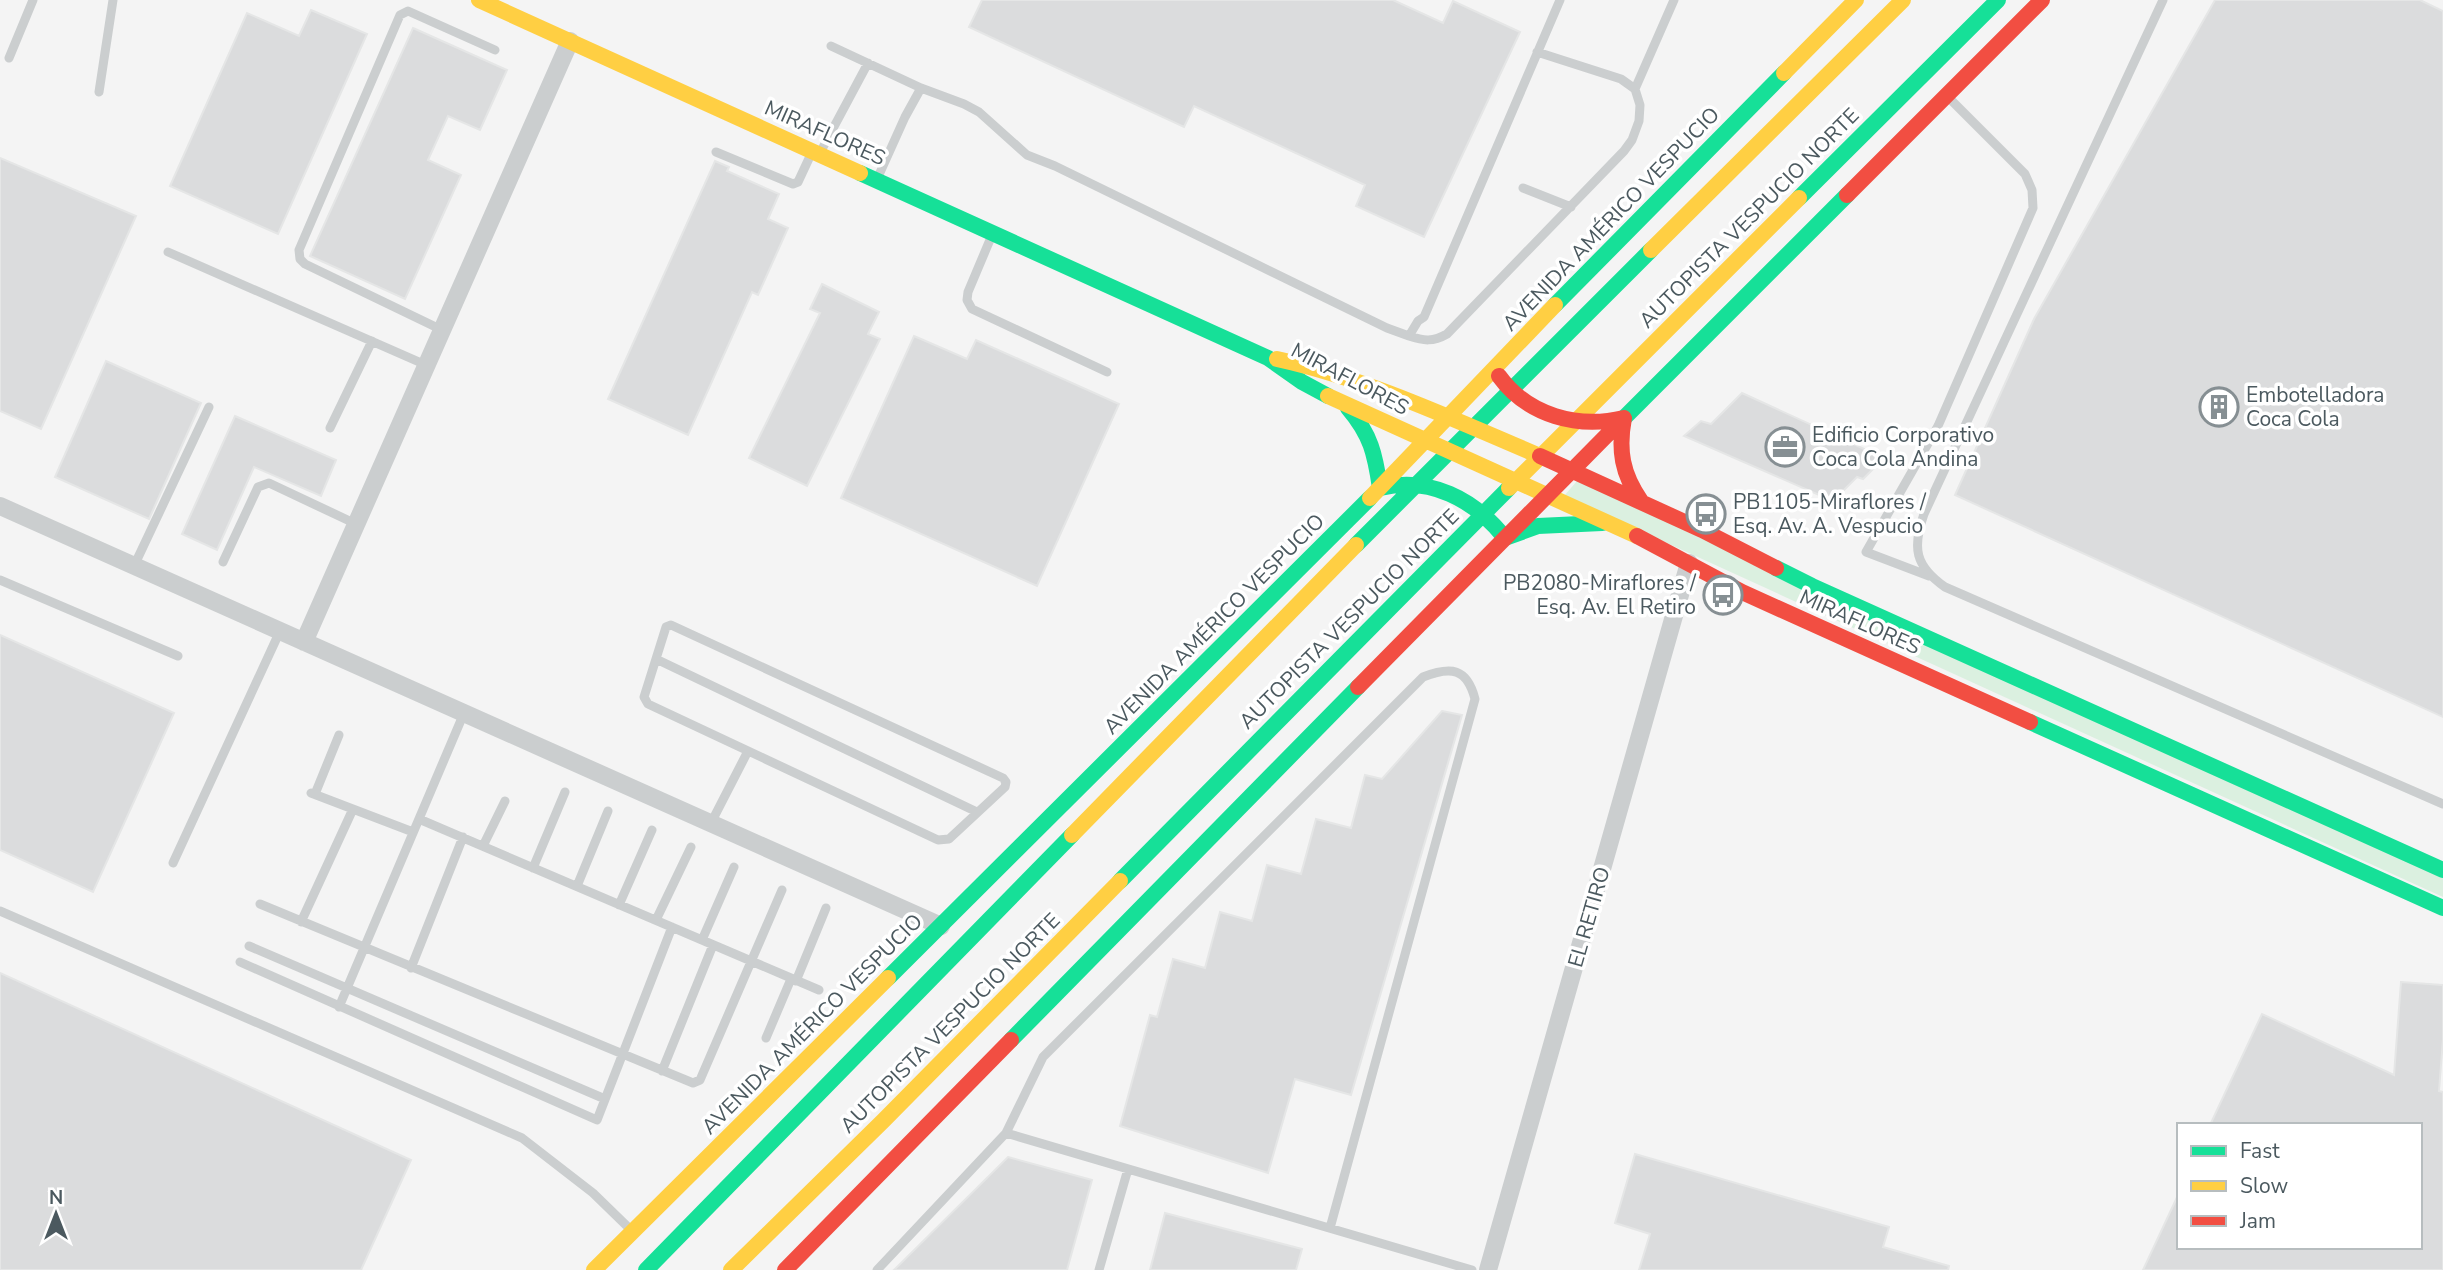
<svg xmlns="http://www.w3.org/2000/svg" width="2443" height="1270" viewBox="0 0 2443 1270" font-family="'Nunito Sans',sans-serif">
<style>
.green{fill:#dbf0e0}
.building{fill:#dbdcdd;stroke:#e5e6e6;stroke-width:2}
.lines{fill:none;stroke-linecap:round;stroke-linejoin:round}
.lane{stroke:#cbcecf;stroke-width:9}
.street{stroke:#cbcecf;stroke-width:18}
.fast{stroke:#16e098;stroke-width:16}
.slow{stroke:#ffcf43;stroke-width:16}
.jam{stroke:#f24e42;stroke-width:16}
.labels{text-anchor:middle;stroke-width:7;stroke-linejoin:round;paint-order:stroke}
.street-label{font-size:21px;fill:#4b595f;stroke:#fff}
.poi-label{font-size:21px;fill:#4b595f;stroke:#fff;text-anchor:start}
</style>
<rect width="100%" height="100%" fill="#f4f4f4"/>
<!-- green -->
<path class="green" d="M1577,481l866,394v22l-879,-401z"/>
<!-- building -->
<path class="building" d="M982,0h411l50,23 10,-22 67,31 -96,205 -68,-31 9,-21 -171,-79 -10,21 -215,-100z
M2215,0h205l23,11v706l-488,-222 79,-176z
M311,10l56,24 -89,200 -108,-48 77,-173 52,23z
M413,28l94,42 -27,60 -32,-14 -20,44 33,15 -56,124 -95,-43z
M0,158l136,58 -95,213 -41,-18z
M715,161l14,6 -2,4 52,23 -11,25 20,9 -30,67 -6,-3 -64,143 -80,-36z
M822,284l57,28 -11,22 12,5 -73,147 -58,-28 71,-145 -10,-4z
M914,336l53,23 9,-19 143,64 -82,182 -196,-88z
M106,361l95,42 -52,116 -94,-42z
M1742,393l142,65 -21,21 -6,-2 -24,24 -149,-65 17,-15 10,3z
M235,416l101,44 -15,36 -67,-29 -37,83 -35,-16z
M0,635l174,78 -81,179 -93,-42z
M1442,711l20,4 -111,380 -56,-16 -27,94 -148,-47 30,-111 7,2 16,-58 32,9 15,-56 32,9 15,-56 34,9 15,-55 35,9 14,-53 17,4z
M0,973l411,187 -50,110h-361z
M2401,982l42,3v54l-4,52 4,1v178h-300l36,-77v54h241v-122h-210l52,-111 132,61z
M1635,1154l254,73 -6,20 66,19 -1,4h-309l11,-36 -35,-11z
M1008,1157l84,23 -25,90h-173z
M1165,1213l137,36 -6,21h-146z"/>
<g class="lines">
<!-- lane -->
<path class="lane" d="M2163,0l-239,514c-12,34 -9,52 21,73l498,217
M831,46l90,42 43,16 15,8 48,43 28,11 332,162 22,8 9,-15 6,-4 136,-317
M1537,52l84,27 14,10
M9,58l24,-58
M99,92l14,-92
M821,151l47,-88
M716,152l77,32 5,-2 14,-30
M878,177l27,-60 16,-29
M1523,188l48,19
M992,235l-24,57 -1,8 5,9 135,63
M168,252l258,113
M442,330l-137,-66 -5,-5 -1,-9 101,-235 8,-4 87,39
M1409,336c15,5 24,6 38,-2l177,-183 8,-11 7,-19 1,-16 -5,-16 39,-89
M330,428l42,-87
M223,562l35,-75 11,-4 87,41
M134,566l75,-159
M1929,576l-63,-24 72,-126 95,-218 -1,-18 -7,-16 -76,-76
M0,580l178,76
M671,625l332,153 3,4 -1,5 -56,52 -11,1 -290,-136 -4,-7 22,-70z
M656,659l321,153
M311,793l102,39
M315,794l24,-59
M419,819l400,171
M711,823l37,-72
M483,846l22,-45
M173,863l107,-232
M533,868l32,-76
M577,886l31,-75
M260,904l433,179 7,-3 82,-190
M619,905l33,-75
M0,911l522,227 71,55 38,37
M656,920l35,-73
M301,922l52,-113
M702,940l32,-73
M249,946l356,153
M240,962l357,158 75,-193
M411,968l52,-131
M796,981l30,-73
M339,1007l125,-294
M766,1038l25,-59
M662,1071l51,-126
M1006,1133l466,137
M877,1270l129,-137 37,-76 380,-380c28,-11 44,-9 52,22l-145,529
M1099,1270l29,-101"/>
<!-- street -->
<path class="street" d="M0,506l941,420
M304,642l266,-601
M1488,1270l201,-707"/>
<!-- fast -->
<path class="fast" d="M860,173l408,185 34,24 26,14
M1799,198l199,-198
M1555,305l229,-232
M1348,408c23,27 27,46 32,80 50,-12 94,11 125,50l33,-12 64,-3
M1609,433l238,-238
M1356,545l295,-295
M1776,568l36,18 631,284
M2030,722l413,186
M1120,881l389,-393
M888,978l482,-480
M1011,1040l347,-353
M646,1270l426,-435"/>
<!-- slow -->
<path class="slow" d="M479,0l381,173
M1784,73l72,-73
M1651,250l252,-250
M1277,359c91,20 178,61 263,97
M1328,396l309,140
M1509,488l290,-290
M1370,498l185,-193
M1072,835l284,-290
M594,1270l294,-292
M731,1270l152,-149 237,-240"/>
<!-- jam -->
<path class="jam" d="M1847,195l195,-195
M1499,376c29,40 79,53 125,42 -6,32 -2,56 17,83
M1540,456l162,74 74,38
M1637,536l105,56 288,130
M1358,687l251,-254
M785,1270l226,-230"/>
</g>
<!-- icons -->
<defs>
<g id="building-ring" transform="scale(2.0125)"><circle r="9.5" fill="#fff" stroke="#868f93" stroke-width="1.5"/><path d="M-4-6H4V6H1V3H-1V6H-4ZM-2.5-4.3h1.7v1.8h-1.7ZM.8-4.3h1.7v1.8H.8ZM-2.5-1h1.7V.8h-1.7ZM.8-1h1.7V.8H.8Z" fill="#868f93"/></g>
<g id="office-ring" transform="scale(2.0125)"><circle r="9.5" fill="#fff" stroke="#868f93" stroke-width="1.5"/><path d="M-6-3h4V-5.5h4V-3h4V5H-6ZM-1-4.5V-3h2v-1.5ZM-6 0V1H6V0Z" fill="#868f93"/></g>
<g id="bus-ring" transform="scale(2.0125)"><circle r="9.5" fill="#fff" stroke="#868f93" stroke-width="1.5"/><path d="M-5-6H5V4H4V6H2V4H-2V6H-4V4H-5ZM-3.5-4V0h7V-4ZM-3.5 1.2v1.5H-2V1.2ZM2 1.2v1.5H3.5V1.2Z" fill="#868f93"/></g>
</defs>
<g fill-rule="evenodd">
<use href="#building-ring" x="2219" y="407"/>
<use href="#office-ring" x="1785" y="447"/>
<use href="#bus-ring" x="1706" y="514"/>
<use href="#bus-ring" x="1723" y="595"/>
</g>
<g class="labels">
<!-- street labels -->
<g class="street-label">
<text transform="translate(825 133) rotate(24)" y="7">MIRAFLORES</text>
<text transform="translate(1749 218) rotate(-45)" y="7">AUTOPISTA VESPUCIO NORTE</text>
<text transform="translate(1611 219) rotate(-46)" y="7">AVENIDA AMÉRICO VESPUCIO</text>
<text transform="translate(1350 379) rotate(28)" y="7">MIRAFLORES</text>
<text transform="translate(1349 619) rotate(-45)" y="7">AUTOPISTA VESPUCIO NORTE</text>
<text transform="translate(1860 622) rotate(24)" y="7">MIRAFLORES</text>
<text transform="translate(1214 624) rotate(-45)" y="7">AVENIDA AMÉRICO VESPUCIO</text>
<text transform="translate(1589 917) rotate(-74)" y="7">EL RETIRO</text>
<text transform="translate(950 1023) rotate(-45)" y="7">AUTOPISTA VESPUCIO NORTE</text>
<text transform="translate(812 1024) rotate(-45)" y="7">AVENIDA AMÉRICO VESPUCIO</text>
</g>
<!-- poi labels -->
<g class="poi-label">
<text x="2246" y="402">Embotelladora<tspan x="2246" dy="24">Coca Cola</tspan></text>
<text x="1812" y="442">Edificio Corporativo<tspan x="1812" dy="24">Coca Cola Andina</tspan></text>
<text x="1733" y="509">PB1105-Miraflores /<tspan x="1733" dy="24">Esq. Av. A. Vespucio</tspan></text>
<text x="1696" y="590" text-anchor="end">PB2080-Miraflores /<tspan x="1696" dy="24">Esq. Av. El Retiro</tspan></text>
</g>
</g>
<!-- legend -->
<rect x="2177" y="1123" width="245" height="126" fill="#ffffff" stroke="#b7bdbf" stroke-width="2"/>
<rect x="2191" y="1146" width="35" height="10" fill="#16e098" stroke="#b7bdbf" stroke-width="2"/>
<text x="2240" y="1158" font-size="21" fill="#4b595f">Fast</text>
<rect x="2191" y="1181" width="35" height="10" fill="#ffcf43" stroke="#b7bdbf" stroke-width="2"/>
<text x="2240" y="1193" font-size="21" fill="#4b595f">Slow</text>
<rect x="2191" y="1216" width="35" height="10" fill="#f24e42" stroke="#b7bdbf" stroke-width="2"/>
<text x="2240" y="1228" font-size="21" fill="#4b595f">Jam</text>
<!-- north arrow -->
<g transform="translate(56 1214)" stroke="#ffffff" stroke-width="5" paint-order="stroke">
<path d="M0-5L12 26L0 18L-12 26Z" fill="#4b595f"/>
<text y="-10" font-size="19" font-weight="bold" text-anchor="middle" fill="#4b595f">N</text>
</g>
</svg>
